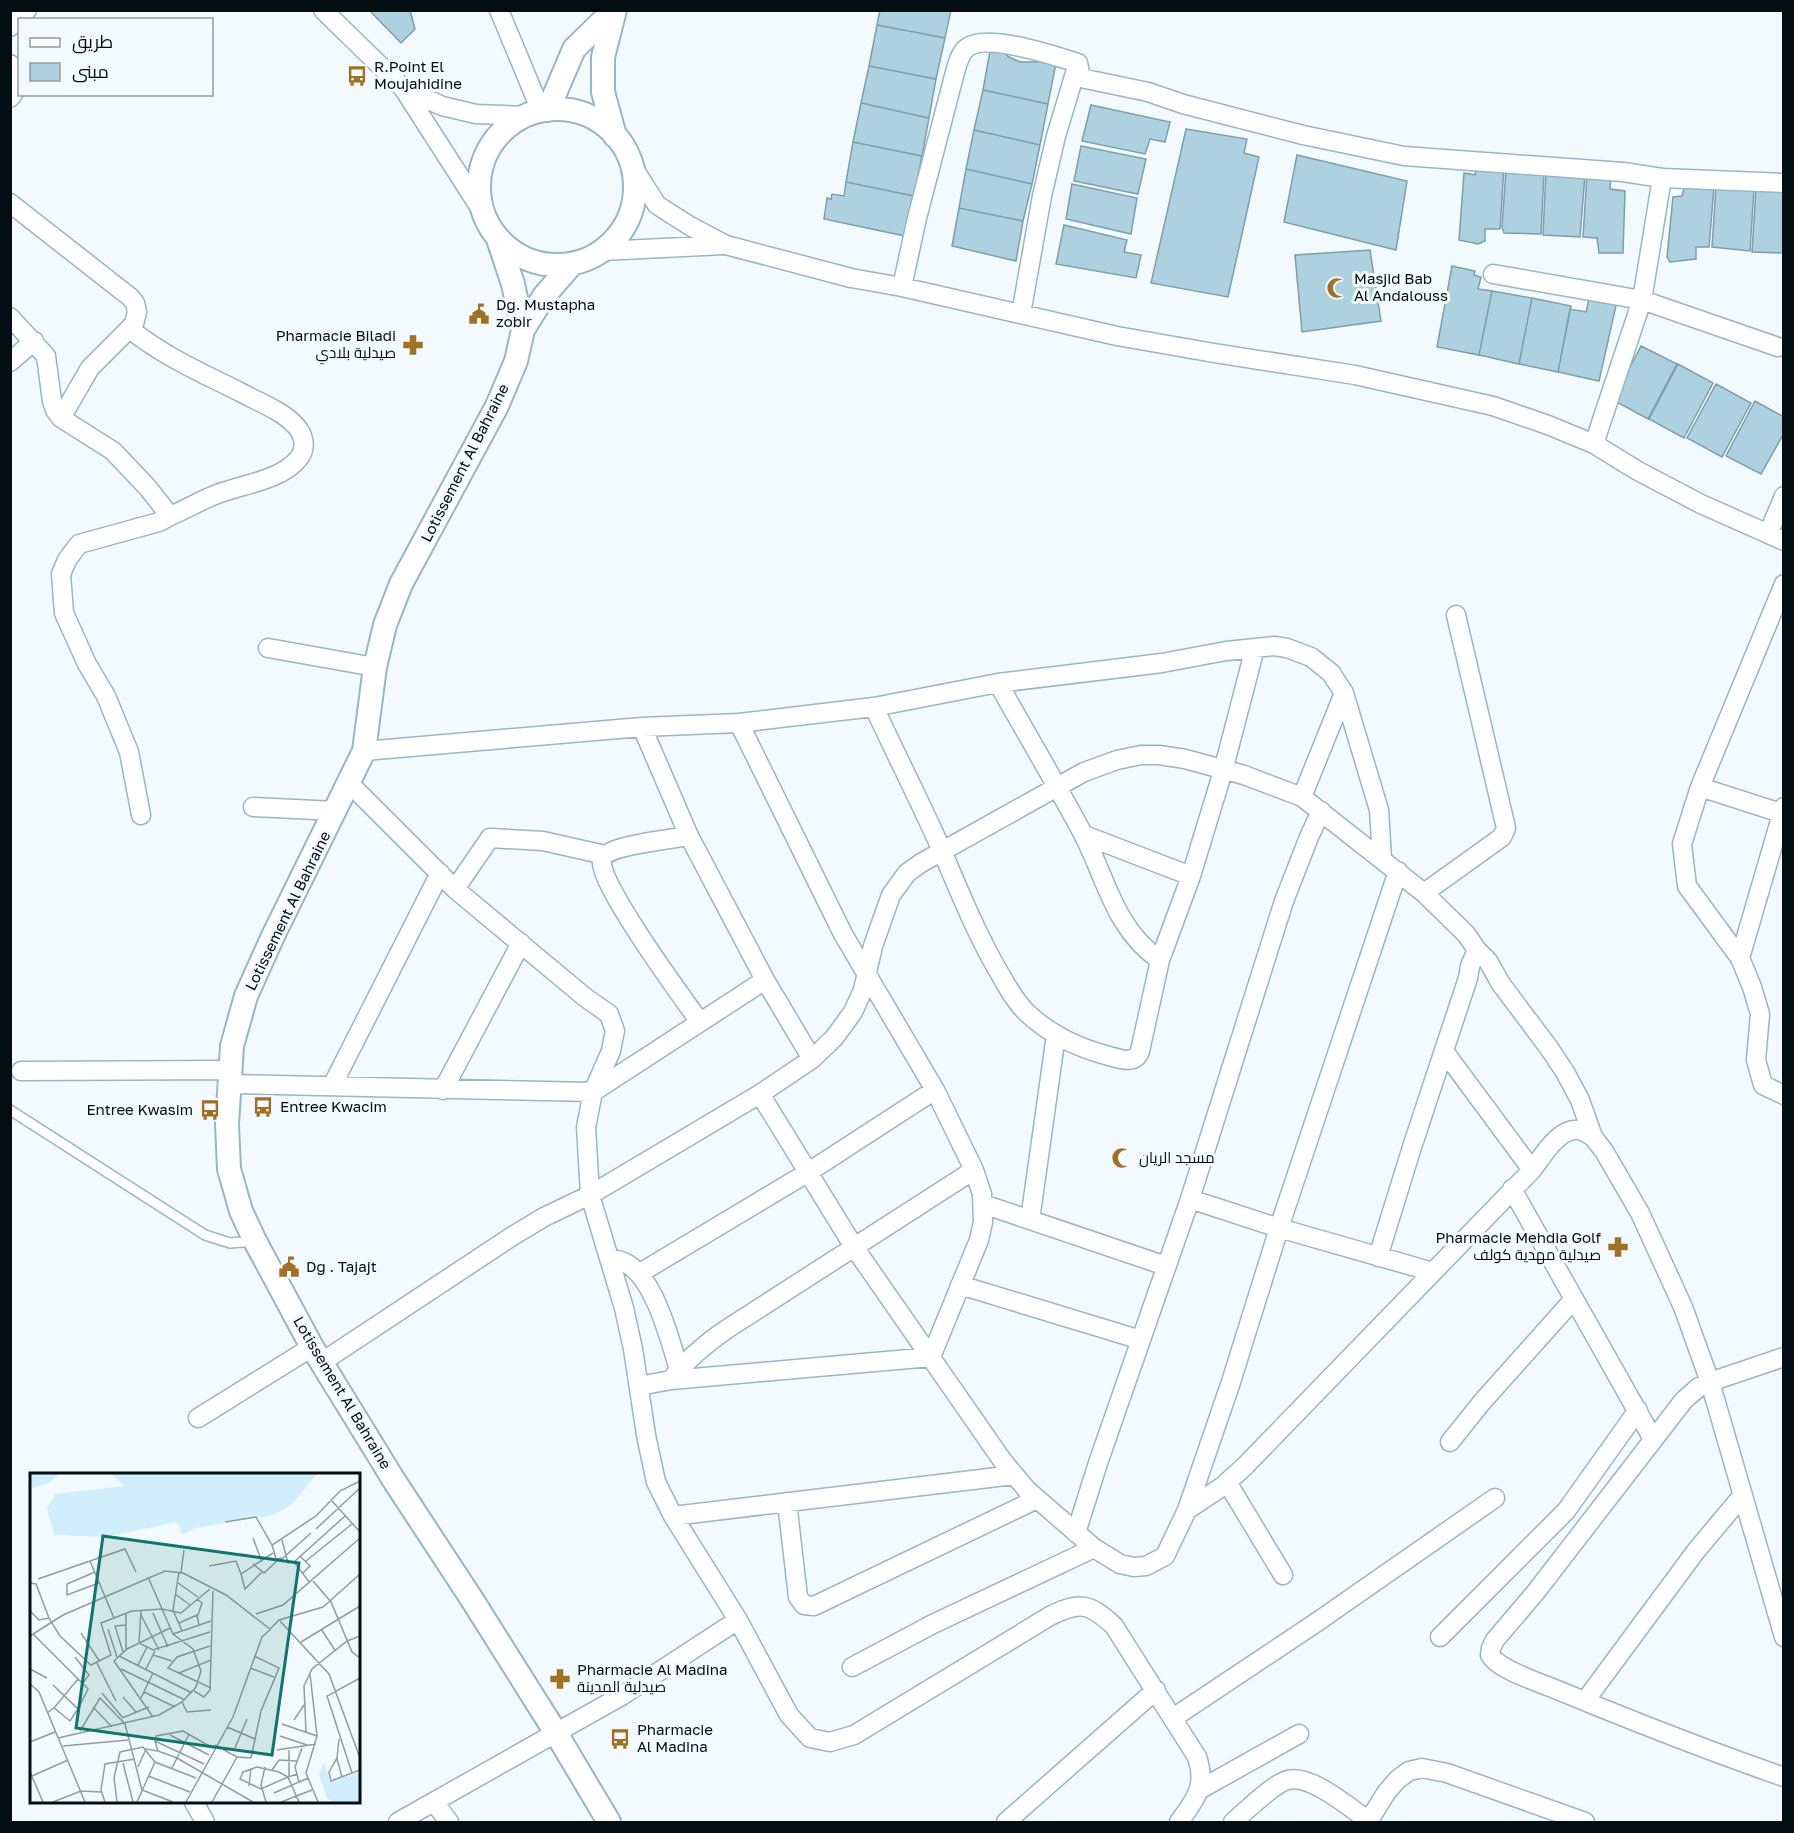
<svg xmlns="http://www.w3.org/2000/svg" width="1794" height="1833" viewBox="0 0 1794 1833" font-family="'Golos Text',Cairo,sans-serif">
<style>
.building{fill:#aed1e0;stroke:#7d9eac;stroke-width:1.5}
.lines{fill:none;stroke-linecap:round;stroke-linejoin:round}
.service-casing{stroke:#95b7c6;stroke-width:12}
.minor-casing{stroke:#95b7c6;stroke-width:21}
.tertiary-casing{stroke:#95b7c6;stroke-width:26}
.service{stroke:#fff;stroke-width:9}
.minor{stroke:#fff;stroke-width:18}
.tertiary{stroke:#fff;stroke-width:22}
.labels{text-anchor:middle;stroke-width:6;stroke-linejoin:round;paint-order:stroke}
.poi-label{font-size:15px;fill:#030e13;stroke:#f3fafd;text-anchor:start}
.street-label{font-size:15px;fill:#030e13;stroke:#f3fafd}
.inset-road{fill:none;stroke:#939c9f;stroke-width:1.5}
.view{fill:#0f766e;fill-opacity:0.15;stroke:#0f766e;stroke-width:3}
.inset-edge{fill:none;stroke:#030e13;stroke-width:3}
</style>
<rect width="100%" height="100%" fill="#f3fafd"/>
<!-- building -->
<path class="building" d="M369,10h41l5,19 -14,14z
M880,10h71l-6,28 -68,-13z
M877,25l68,13 -9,41 -67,-13z
M990,51l13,1 6,5 11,5h18l6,-2 12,3 -8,41 -65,-14z
M869,66l67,13 -7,39 -68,-15z
M983,90l65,14 -8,41 -66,-15z
M861,103l68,15 -7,38 -69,-14z
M1091,105l79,17 -5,20 -15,-3 -5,15 -63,-13z
M1186,129l61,10 -3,14 15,4 -31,140 -77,-14z
M974,130l66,15 -8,39 -66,-15z
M853,142l69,14 -8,40 -68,-14z
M1081,146l65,13 -8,35 -64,-13z
M1297,155l110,26 -11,69 -112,-28z
M1477,165l27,3 -4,61h-15v12l-7,3 -19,-4 5,-67 11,2z
M966,169l66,15 -9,37 -64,-13z
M1506,170l38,2 -3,62 -37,-1 -2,-6z
M1546,171l39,4 -5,62 -37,-2z
M1587,174l24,2 -1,13 15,2 -2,62h-24l-2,-15 -14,-1z
M846,182l68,14 -9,40 -81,-17 3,-21 4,1 1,-5 12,2z
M1072,184l65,14 -6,36 -65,-15z
M1685,184l29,3 -5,60h-13v12l-26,3 -3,-5 6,-60 9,-1z
M1716,186l38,3 -4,62 -38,-4z
M1756,189l28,1v63l-32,-1z
M959,208l64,13 -7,40 -64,-15z
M1064,225l63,15 -3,12 17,3 -5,23 -80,-14z
M1370,250l11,71 -79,11 -7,-77z
M1452,266l23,5 -1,4 7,2 -3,12 14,2 -13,64 -42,-8z
M1492,291l40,7 -13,66 -40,-9z
M1532,298l39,8 -13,66 -39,-8z
M1589,299l28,2 -18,80 -41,-9 12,-63 16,3z
M1641,346l36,18 -29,55 -35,-19z
M1678,364l35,19 -29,55 -35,-19z
M1716,384l35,19 -29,54 -35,-19z
M1755,401l29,16v16l-23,41 -35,-18z"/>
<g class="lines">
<!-- service casing -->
<g class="service-casing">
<path id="service" d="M10,1110l195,125 25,8 25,-2"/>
</g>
<!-- minor casing -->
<g class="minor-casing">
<path id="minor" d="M323,10l80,78 79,123
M499,10l42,101
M10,27l17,-17
M1078,63l3,15 67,14 35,12 120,31 101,21 219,16 39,6 122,5
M10,64c8,13 11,22 0,34
M403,88l39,18 34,8 50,2
M631,164l26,41 33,21 36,19 125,33 51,9 215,49 97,17 141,22 138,31 55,19 46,19 44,27 63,33 83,37
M10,203l120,94 5,6 2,9 -3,12 -44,44 -29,50
M602,251l122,-6
M1493,274l149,26 136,47
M902,287l15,-69 37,-142c3,-10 5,-23 14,-29 20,-14 87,9 110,16
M1021,314l21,-118 14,-60 22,-73
M10,317l36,39 6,45 3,9 6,8 52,33 35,37 22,28c17,-7 33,-17 50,-23 24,-9 62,-13 79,-35 8,-10 5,-24 -4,-33 -14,-15 -37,-23 -55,-33 -38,-19 -77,-36 -110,-63
M10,362l24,-21
M1594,444l48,-144 20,-122
M1768,534l16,-38
M1784,584l-84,203 -18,57 5,42 53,72 12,29 8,27 -4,46 7,25 21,10
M268,648l107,19
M998,683c28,50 57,99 84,149 24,45 32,97 78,128
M1344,693l35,117 3,48
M874,707c22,48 47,96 68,144 18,42 35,84 58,123 8,14 15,27 26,38 23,22 52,36 83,44 11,3 26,9 31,-5l20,-91 31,-84 32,-105 32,-123
M642,727l47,109 76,144 47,79
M364,751l278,-24 97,-4 135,-16 124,-24 164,-20 64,-12 48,-5 13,2 24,9 20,16 13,20 -42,104
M349,783l106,106 131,109 23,16 6,17 -2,9 -2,11 -18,41 -7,35 4,68 34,113 9,41 13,86 10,47 17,34 65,104 51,95 21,23 20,4 24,-7 196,-119c30,-15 39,-13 64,10l83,131c10,29 -2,43 -18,65
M1700,787l84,27
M253,807l83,4
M141,815l-12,-63 -23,-56 -19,-32 -23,-51 -3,-39 6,-14 12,-16 80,-22 11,-6
M1084,835l107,41
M689,836c-15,3 -82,9 -87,23 -7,20 82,141 98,163
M455,889l35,-51 53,3 62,14
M1424,893l78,-56 4,-9 -50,-213
M1740,958l44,-151
M1444,1051l88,119
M21,1071l209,-1
M229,1084l364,8 172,-112
M332,1086l108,-213
M443,1090l78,-147
M760,1094l94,153 148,213 25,30 67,58 26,16 14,3 12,-1 19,-10 22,-46 36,-24 22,-20 287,-296c10,-13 27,-43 47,-40 5,1 9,4 14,7
M1512,1189l141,250
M1190,1199l89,29 154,44
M983,1204l183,62
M1030,1220l26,-185
M1378,1257l34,-110 56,-169 2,-12 7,-16
M610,1260c40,-4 60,80 69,110
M640,1273l167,-100 128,-83
M960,1285l181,55
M1784,1357l-74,25 -11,5 -15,13 -149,193 -40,47 -4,8 -1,7c9,15 48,27 65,34 75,31 151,61 229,88
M322,1362l189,-125 33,-20 46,-22 170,-101 52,-35 22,-21 19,-26 10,-22 10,-44 18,-51 16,-22 14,-10 163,-91 33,-12 24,-5h18l26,4 59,16 58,22 122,96 42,41 11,16 11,11 13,23 48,64 16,24 15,28 13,37 11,14 36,62 43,94 27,75 74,255
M671,1380c16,-21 34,-36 56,-51l247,-159
M639,1386l32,-6 260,-23 48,-117 4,-18 -1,-28 -8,-24 -39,-80 -92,-156 -104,-211
M198,1418l114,-71
M1450,1442l32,-40 92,-103
M1227,1482l56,93
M787,1502l11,95 6,8 10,1 223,-107
M1187,1510l44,-128 48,-154 119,-357
M673,1516l341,-41
M1076,1533l22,-70 92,-264 94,-298 25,-64 12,-26
M1440,1637l126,-126 72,-101
M852,1667l81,-43 161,-76
M1585,1701l111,-150 46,-55
M1173,1718l144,-96 178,-124
M1199,1790l100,-56
M194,1802l11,20
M434,1802l15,20
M398,1822l225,-127 115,-75
M1006,1822l150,-132
M1233,1822c12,-10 41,-39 55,-42 23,-6 62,28 81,41
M1368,1822l18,-29 11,-13 12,-9 13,-3 25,5 138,49"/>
</g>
<!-- tertiary casing -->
<g class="tertiary-casing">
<path id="tertiary" d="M479 187a78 78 0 1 1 156 0a78 78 0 1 1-156 0Z
M548,110l26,-61 40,-39
M615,136l-12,-44v-35l12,-47
M498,239l15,45 10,46
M572,264l-28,32 -21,34 -7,31 -19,45 -96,178 -16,41 -10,42 -11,84 -91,185 -27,60 -14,50 -5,78 2,45 12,42 14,30 57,106 83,135 78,119 83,132 53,89"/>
</g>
<!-- service -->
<use href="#service" class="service"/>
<!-- minor -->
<use href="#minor" class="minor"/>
<!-- tertiary -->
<use href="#tertiary" class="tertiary"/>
</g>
<!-- icons -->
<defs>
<g id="bus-bare" transform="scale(1.62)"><path d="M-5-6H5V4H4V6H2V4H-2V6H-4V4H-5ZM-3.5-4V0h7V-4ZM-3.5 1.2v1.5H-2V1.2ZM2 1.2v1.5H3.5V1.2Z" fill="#a07123" stroke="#f3fafd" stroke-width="2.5" paint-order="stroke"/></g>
<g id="mosque-bare" transform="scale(1.62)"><path d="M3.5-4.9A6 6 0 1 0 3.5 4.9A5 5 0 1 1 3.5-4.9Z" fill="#a07123" stroke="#f3fafd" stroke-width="2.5" paint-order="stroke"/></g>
<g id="civic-bare" transform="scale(1.62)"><path d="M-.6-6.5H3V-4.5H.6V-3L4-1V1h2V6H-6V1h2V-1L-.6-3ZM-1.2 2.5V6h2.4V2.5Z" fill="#a07123" stroke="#f3fafd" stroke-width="2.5" paint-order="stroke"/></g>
<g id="pharmacy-bare" transform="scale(1.62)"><path d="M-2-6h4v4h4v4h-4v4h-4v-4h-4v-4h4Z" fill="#a07123" stroke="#f3fafd" stroke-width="2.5" paint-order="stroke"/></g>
</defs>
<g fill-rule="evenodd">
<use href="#bus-bare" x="357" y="76"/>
<use href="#mosque-bare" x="1337" y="288"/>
<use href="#civic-bare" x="479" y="314"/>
<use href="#pharmacy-bare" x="413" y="345"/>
<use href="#bus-bare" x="263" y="1107"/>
<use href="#bus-bare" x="210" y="1110"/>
<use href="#mosque-bare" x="1122" y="1158"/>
<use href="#pharmacy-bare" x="1618" y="1247"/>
<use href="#civic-bare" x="289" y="1267"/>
<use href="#pharmacy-bare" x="560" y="1679"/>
<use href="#bus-bare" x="620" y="1739"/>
</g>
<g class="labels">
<!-- poi labels -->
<g class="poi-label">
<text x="374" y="72">R.Point El<tspan x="374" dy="17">Moujahidine</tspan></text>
<text x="1354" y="284">Masjid Bab<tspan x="1354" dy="17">Al Andalouss</tspan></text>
<text x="496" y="310">Dg. Mustapha<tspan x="496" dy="17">zobir</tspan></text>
<text x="396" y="341" text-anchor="end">Pharmacie Biladi<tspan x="396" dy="17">صيدلية بلادي</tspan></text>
<text x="280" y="1112">Entree Kwacim</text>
<text x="193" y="1115" text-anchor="end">Entree Kwasim</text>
<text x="1139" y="1163">مسجد الريان</text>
<text x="1601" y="1243" text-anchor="end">Pharmacie Mehdia Golf<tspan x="1601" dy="17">صيدلية مهدية كولف</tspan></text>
<text x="306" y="1272">Dg . Tajajt</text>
<text x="577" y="1675">Pharmacie Al Madina<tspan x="577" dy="17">صيدلية المدينة</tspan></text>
<text x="637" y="1735">Pharmacie<tspan x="637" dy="17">Al Madina</tspan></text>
</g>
<!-- street labels -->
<g class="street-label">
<text transform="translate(465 463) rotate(-63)" y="5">Lotissement Al Bahraine</text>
<text transform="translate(288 911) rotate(-64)" y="5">Lotissement Al Bahraine</text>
<text transform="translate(342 1393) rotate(59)" y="5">Lotissement Al Bahraine</text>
</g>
</g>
<!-- overview -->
<g transform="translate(30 1473)">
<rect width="330" height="330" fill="#f3fafd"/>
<path d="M0,1h29l-10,9 -17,5zM81,1h206l-26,31 -18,10 -78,13 -13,7 -5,-13 -72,15 -51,-2 -7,-27 8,-14 70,-8zM294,289l6,20 30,-10v30h-28l-5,-4 -8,-24z" fill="#d0eefb"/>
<path class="inset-road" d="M302,28l28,31M195,49l31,-5 16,28M286,56l44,-41M281,60l-28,25 -7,1 -4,-14 44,-29 24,-25 20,-10M223,65l9,24M252,67l6,23 6,-1 16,21M270,83l10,10 -7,7M276,88l46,-37M264,89l51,-46M223,91l11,9 14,-13M179,93l27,-5 5,13M65,99l-28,12v11l32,-12M149,99l-6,38 9,21M151,99l3,-22M232,99l-17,17 -4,-15 32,-21M8,106l52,-18M283,108l18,21 21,50 8,6M0,110l6,1 13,34M148,110l20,14M145,121l15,11M167,126l5,4 -4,12M0,138l9,9 10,-2 11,18 31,29 20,-10 -10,-32 31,-12 30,-2 19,4 29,-24M111,138l-2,32 14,7 57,-18M123,140l15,34M226,141l27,-9 77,-67M111,142l18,35M84,145l-24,-57 35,-12 11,23M250,148l49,53 31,84M149,150l18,-8 2,10M78,156l9,28M291,156l14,21M51,160l19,29M3,161l55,55 -10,20 -25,-24M143,161l38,-13M0,163l33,-21 102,-44 18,2 43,22 44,34 9,-9 44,-13 37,-33M271,169l59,-36M180,173l-33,11 -9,11 43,20M96,177v-37M93,179l-8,-26 11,-1M123,182l19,6M89,183l73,37M45,184l14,18 -6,8M67,190l19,38M108,192l9,-18M220,195l24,9M0,196l17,9M91,196l64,31M116,196l9,-18M149,200l32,-13M280,201l7,62 -11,37 12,29M0,211l9,8 46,110M164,218l10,6 6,-7 3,-99M114,219l31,15M72,220l21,25M93,224l13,15M111,225l12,-25M152,229l5,10 24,-2M63,234l19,20M24,235l24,-29M17,240l7,-5 16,13 8,-12M123,244l-39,-56 13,-12 43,-21M92,245l27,-11M264,247l10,-15M252,251l35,12M197,254l28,12M50,258l20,-33 25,26 17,66 31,12M276,259l-2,-46 8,-17 35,-28 13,-5M140,262l39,20M250,263l27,9M28,265l101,-23 23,-13 14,-15 5,-16 -8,-22 -20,-15 -25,-57M309,266l-2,19 -8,14 2,9 29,-11M125,268l3,10 19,7 76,44M125,268l1,-5 27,-5 30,17M125,268l49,23M0,269l25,-10M185,272l22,12 14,1 10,-47 18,-43 -25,-12M33,273l65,-6M205,275l12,-29M247,277l39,-6M307,286l5,18M93,290l10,39M108,294l8,-18 12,2M235,294l-4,18 5,17M142,295l17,-34M242,297l7,-10 18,1M0,299l13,30M322,300l-25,-77 33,-18M267,301l-9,3 -27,12 -21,-10 3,-7 14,-5 22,5 9,5 11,25M2,303l36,-16M118,303l42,16M259,304v-27M269,309l-4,-15 7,-19M219,313l2,-18M244,320l34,-15M23,329l28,-11 20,1M75,329l-4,-12 4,-26 30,-5M87,329l-3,-24 6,-26 23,-5 12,15 41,16M107,329l18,-40M156,329l47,-85 29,-80 9,-8M182,329l25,-45M251,329l31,-12"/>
<path class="view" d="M73,63l196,27 -27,192 -196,-27z"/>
<rect width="330" height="330" class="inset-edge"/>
</g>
<!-- border -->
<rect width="1794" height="1833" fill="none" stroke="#030e13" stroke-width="24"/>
<!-- legend -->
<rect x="18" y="18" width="195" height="78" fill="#f3fafd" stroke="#939c9f" stroke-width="1.5"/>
<rect x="30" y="38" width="30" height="9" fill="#ffffff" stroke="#939c9f" stroke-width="1.5"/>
<text x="72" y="48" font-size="18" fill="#030e13">طريق</text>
<rect x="30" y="63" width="30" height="18" fill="#aed1e0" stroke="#939c9f" stroke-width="1.5"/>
<text x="72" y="78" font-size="18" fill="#030e13">مبنى</text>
</svg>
